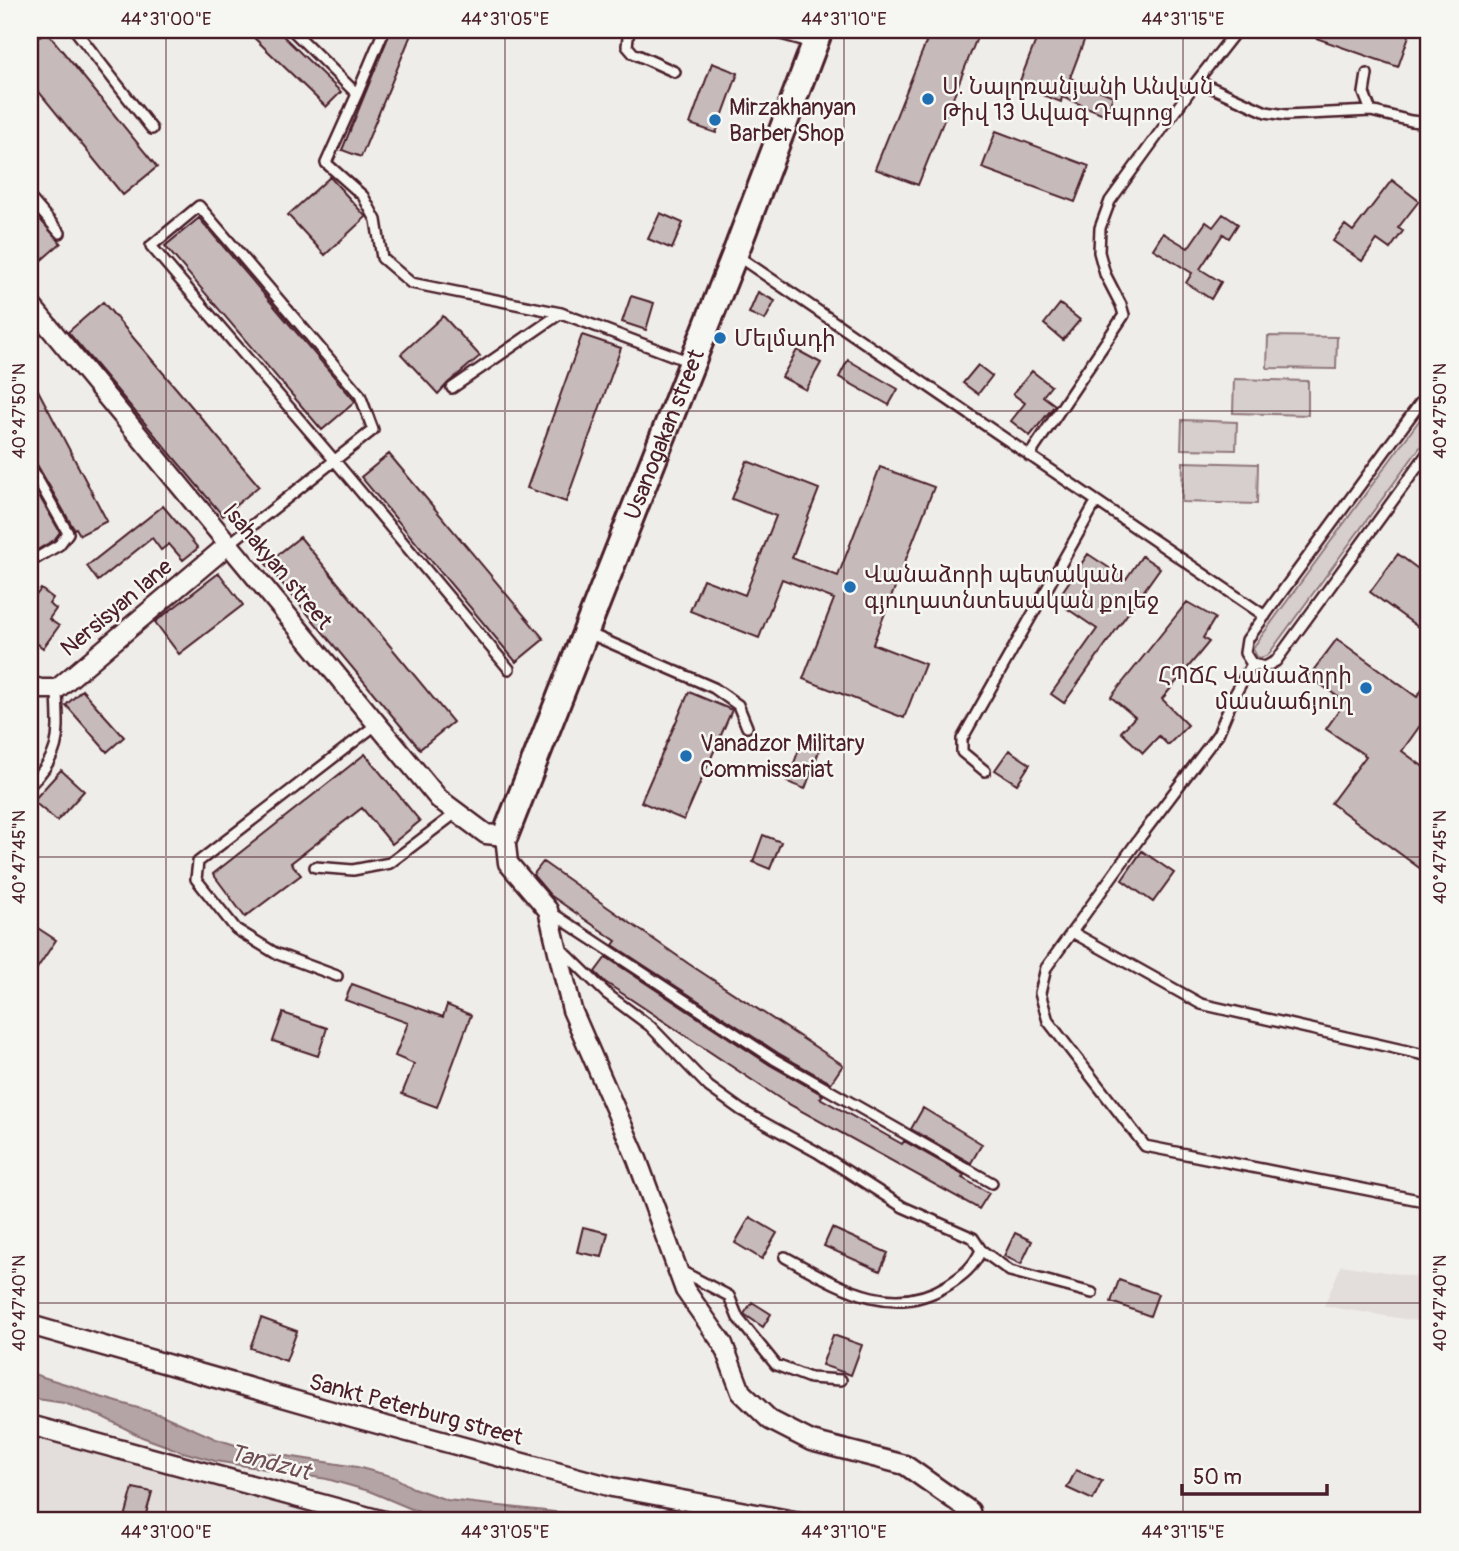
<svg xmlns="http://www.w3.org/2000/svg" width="1459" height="1551" viewBox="0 0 1459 1551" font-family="Pangolin,'Noto Sans Armenian',sans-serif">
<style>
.built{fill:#e3dedc}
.green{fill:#d7cfce;stroke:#90777c;stroke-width:2}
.water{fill:#b4a4a5;stroke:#8a6f74;stroke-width:2}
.building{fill:#c6babb;stroke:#4a1f2b;stroke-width:2}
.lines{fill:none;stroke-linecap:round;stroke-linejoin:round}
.lane-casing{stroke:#4a1f2b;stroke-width:14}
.street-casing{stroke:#4a1f2b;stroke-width:23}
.secondary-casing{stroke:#4a1f2b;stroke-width:30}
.lane{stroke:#f6f6f2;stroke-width:9}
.street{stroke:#f6f6f2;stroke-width:18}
.secondary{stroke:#f6f6f2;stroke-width:24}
.ticks{fill:none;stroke:#4a1f2b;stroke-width:2;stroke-opacity:0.45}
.poi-dot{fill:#1f6fb2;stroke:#f6f6f2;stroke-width:2.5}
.labels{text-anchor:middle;stroke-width:5;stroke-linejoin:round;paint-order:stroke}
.poi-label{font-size:23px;fill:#4a1f2b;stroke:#f6f6f2;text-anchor:start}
.street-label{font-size:23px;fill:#4a1f2b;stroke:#f6f6f2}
.water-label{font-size:24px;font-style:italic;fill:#6f4e56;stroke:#f6f6f2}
.neatline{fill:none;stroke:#4a1f2b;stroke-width:2.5}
.ticks-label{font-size:18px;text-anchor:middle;fill:#4a1f2b}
</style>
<rect width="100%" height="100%" fill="#efedea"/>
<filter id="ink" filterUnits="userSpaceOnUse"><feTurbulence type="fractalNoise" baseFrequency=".0143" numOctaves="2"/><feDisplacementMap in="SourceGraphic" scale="14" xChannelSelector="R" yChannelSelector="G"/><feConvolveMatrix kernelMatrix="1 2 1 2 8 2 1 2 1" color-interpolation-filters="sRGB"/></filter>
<g filter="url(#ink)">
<!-- built -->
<path class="built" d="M1341,1265l77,12h11v46l-105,-17z
M30,1435l143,38 175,48h-318z"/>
<!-- green -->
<path class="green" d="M1268,336l69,1 -1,32 -69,-1z
M1234,379l74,2v34l-75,-2z
M1429,407v28l-161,220 -7,3 -4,-1 -4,-8 2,-4z
M1182,420l55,2 -1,28 -55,-1z
M1183,462l75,2 -1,40 -75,-2z"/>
<!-- water -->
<path class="water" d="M30,1373l45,14 22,9 65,19 54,24 39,12 102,16 37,10 19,11 34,12 135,15 19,6h-161l-71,-30 -42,-12 -112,-18 -32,-9 -41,-15 -39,-20 -39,-14 -34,-5z"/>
<!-- building -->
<path class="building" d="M246,30h31l64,62 -15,15z
M391,30h22l-52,127 -19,-7z
M931,30h49l-62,155 -43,-16z
M1040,30h48l-18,48 43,18 -7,19 -44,-18 -1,5 -43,-16z
M1300,30h111l-13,37 -99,-35z
M46,31l111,136 -34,28 -93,-114v-37z
M712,63l26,10 -22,60 -26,-9z
M996,131l93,35 -14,36 -93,-34z
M330,177l36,40 -41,38 -37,-40z
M1392,180l27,21 -21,27 5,3 -13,18 -13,-9 -15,21 -29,-20 12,-16 8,6z
M30,208l31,35 -31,27z
M660,213l23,10 -11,26 -24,-10z
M1223,214l15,10 -9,14 -6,-4 -23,35 21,13 -10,17 -25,-16 6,-10 -39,-24 10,-16 25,15 18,-26 7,5z
M199,218l155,182 1,2 -33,28 -157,-184z
M758,292l17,9 -10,19 -16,-7z
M631,296l23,7 -8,27 -24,-8z
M103,302l156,184 -36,30 -155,-184z
M1060,304l20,16 -17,20 -19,-16z
M443,316l37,40 -32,27 -10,11 -37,-40z
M582,335l39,13 -55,154 -39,-14z
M797,350l24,13 -15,27 -24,-13z
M848,360l50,29 -9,16 -50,-28z
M978,365l14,11 -14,18 -15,-11z
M1032,371l19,15 -8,10 12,9 -25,31 -19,-15 14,-18 -12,-9z
M30,375l77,146 -27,14 -4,-7 -2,1 -38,-66 -6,-4z
M389,454l155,185 -28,23 -155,-185z
M747,461l72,28 -27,69 46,18 42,-109 54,20 -61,157 52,20 -21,54 -101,-39 31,-80 -52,-20 -23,59 -69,-27 13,-32 42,16 31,-79 -44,-17z
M30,480l30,52 -6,8 -24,14z
M163,506l35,42 -15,12 -14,-16 -8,6 -9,-12 -54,43 -11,-15z
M300,537l153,185 -33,27 -154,-185z
M1088,554l38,25 16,-23 18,12 -96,135 -13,-9 46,-65 -41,-28z
M1398,554l31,23v58l-59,-43z
M219,573l24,32 -64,49 -24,-32z
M41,589l12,9 -4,6 7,5 -7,10 10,7 -16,22 -13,-10v-35z
M1187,602l28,16 -12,20 6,4 -47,57 26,26 -20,20 -9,-9 -16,17 -22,-21 14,-15 -24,-20z
M1337,639l80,58 12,-17v33l-27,38 27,20v104l-98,-72 35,-47 -40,-27 19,-27 -36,-26z
M82,690l42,47 -17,15 -41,-47z
M689,692l43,18 -48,110 -43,-18z
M801,744l18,7 -14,38 -18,-7z
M1009,750l21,14 -13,20 -22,-14z
M365,754l55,67 -28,23 -30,-36 -71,55 10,12 -56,42 -32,-43z
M61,770l23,21 -27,30 -24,-20z
M763,835l18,7 -11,27 -17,-7z
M1142,851l32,22 -21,29 -31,-22z
M543,862l146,102 154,101 -12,18 -53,-30 -165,-108 3,-4 -66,-46 -17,-20z
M30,923l26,17 -26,39z
M606,957l164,108 53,30 -3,3 82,46 2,-3 60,34 -2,3 27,15 -10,16 -194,-107 -180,-120 -10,-10z
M352,984l91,33 4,-12 24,10 -34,92 -35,-13 12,-30 -19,-8 13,-33 -63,-23z
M283,1013l44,15 -9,28 -45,-15z
M923,1108l59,36 -11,19 -60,-34z
M750,1217l27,16 -15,26 -27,-16z
M583,1227l25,6 -6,24 -25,-5z
M832,1228l56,25 -8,18 -56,-25z
M1015,1233l17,8 -11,23 -17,-8z
M1119,1280l39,14 -8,22 -39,-14z
M752,1302l19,12 -8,13 -19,-13z
M261,1318l36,13 -11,30 -36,-13z
M833,1335l29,10 -11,30 -29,-10z
M1076,1470l26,11 -9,19 -26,-12z
M133,1488l19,4 -8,29h-20z"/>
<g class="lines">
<!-- lane casing -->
<g class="lane-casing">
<path id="lane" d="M75,30l77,99
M292,30l65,64 -31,69 37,33 13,24 6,38 29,25 150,30 129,49
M629,30l-2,16 6,7 42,19
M1367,74l-3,19 7,18 40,10 18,2
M1197,81l69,31 20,3 85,-4
M357,94l27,-64
M30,198l30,35
M736,255l529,361
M452,388l109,-75
M1429,391l-182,249 -2,13 7,11 13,3 11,-6 153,-210
M1029,456l95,-141 -3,-10 -16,-31 -6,-22 1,-24 10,-27 87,-120 40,-51
M30,466l38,67 -9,12 -29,17
M229,544l144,-114 -13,-35 -161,-189 -48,40 184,215 174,208
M588,633l126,55 24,17 9,22
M1252,664l-18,32 -16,38 -77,102 -95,132 -6,25 8,28 97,125 284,56
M985,771l-23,-19v-13l134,-237
M30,785c34,-34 28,-52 27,-96
M315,867l38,3 37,-7 66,-50
M549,911l225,148 218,124
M1072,932l129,72 228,52
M560,948l47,46 43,32 59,61 32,23 76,42 86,55 70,31 8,12c-7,17 -19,26 -33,35 -58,36 -111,0 -163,-28
M337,976l-62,-23 -39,-24 -40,-50 2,-17 179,-138
M981,1250l29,21 82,22
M679,1270l50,26 9,22 38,47 34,13 31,2"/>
</g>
<!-- street casing -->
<g class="street-casing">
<path id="street" d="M783,30l33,9
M30,304l409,495 47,35 19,2 3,27 40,47 24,100 65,149 48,131 38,54 18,48 29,28 41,21 94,24 65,46 2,10
M30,686l11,3h16l172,-145
M30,1325l326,93 256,69 182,34
M30,1425l354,96"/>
</g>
<!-- secondary casing -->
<g class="secondary-casing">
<g id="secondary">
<path id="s1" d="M505,836l230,-582 85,-224"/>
</g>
</g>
<!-- lane -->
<use href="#lane" class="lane"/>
<!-- street -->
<use href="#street" class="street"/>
<!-- secondary -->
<use href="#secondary" class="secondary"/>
</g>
</g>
<!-- ticks -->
<path class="ticks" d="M166,30v1491M505,30v1491M844,30v1491M1183,30v1491M30,411h1399M30,857h1399M30,1303h1399"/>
<!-- markers -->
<g class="poi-dot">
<circle cx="928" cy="99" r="7"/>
<circle cx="715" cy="120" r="7"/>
<circle cx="720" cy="338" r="7"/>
<circle cx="850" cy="587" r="7"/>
<circle cx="1366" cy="688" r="7"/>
<circle cx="686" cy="756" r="7"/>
</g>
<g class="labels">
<!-- poi labels -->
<g class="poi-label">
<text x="942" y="94">Ս. Նալղռանյանի Անվան<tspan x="942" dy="26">Թիվ 13 Ավագ Դպրոց</tspan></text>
<text x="729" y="115">Mirzakhanyan<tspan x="729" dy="26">Barber Shop</tspan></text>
<text x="734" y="346">Մելմադի</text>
<text x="864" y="582">Վանաձորի պետական<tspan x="864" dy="26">գյուղատնտեսական քոլեջ</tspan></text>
<text x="1352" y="683" text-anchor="end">ՀՊՃՀ Վանաձորի<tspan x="1352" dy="26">մասնաճյուղ</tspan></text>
<text x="700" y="751">Vanadzor Military<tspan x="700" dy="26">Commissariat</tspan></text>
</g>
<!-- street labels -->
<g class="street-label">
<text dy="8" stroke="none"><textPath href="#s1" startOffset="432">Usanogakan street</textPath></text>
<text transform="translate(278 566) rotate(50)" y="8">Isahakyan street</text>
<text transform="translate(116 607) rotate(-40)" y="8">Nersisyan lane</text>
<text transform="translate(416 1409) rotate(15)" y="8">Sankt Peterburg street</text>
</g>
<!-- water labels -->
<g class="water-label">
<text transform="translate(270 1462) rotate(15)" y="8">Tandzut</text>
</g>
</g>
<!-- margin -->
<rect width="1459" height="1551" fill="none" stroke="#f6f6f2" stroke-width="77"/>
<!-- scale -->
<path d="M1182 1484v10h145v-10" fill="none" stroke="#4a1f2b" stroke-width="3.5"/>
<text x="1193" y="1484" font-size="21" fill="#4a1f2b" stroke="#f6f6f2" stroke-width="5" paint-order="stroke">50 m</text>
<rect x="38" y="38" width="1382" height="1474" class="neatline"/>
<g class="ticks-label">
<text x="166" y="25">44°31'00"E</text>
<text x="505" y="25">44°31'05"E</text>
<text x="844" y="25">44°31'10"E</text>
<text x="1183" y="25">44°31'15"E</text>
<text transform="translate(19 411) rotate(-90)" y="6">40°47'50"N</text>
<text transform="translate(1440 411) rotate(-90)" y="6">40°47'50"N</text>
<text transform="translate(19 857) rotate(-90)" y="6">40°47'45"N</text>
<text transform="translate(1440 857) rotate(-90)" y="6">40°47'45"N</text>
<text transform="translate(19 1303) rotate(-90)" y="6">40°47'40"N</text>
<text transform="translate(1440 1303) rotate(-90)" y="6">40°47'40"N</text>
<text x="166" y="1538">44°31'00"E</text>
<text x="505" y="1538">44°31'05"E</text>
<text x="844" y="1538">44°31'10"E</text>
<text x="1183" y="1538">44°31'15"E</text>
</g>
</svg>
